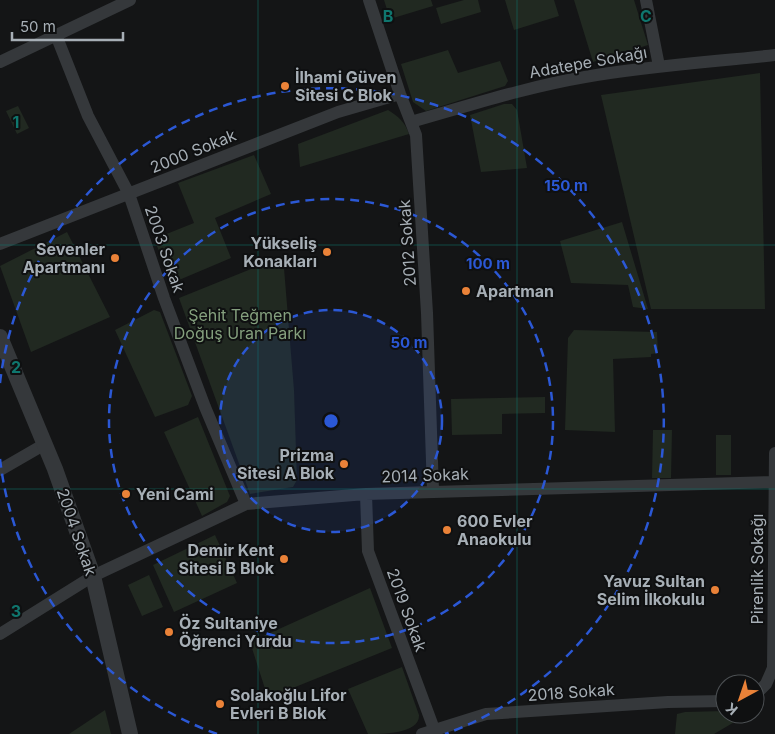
<svg xmlns="http://www.w3.org/2000/svg" width="775" height="734" viewBox="0 0 775 734" font-family="Inter,sans-serif">
<style>
.green{fill:#212921}
.lines{fill:none;stroke-linecap:round;stroke-linejoin:round}
.minor{stroke:#35383b;stroke-width:12}
.tertiary{stroke:#35383b;stroke-width:16}
.grid{fill:none;stroke:#0f766e;stroke-width:1;stroke-opacity:0.55}
.ring{fill:none;stroke:#2b58d5;stroke-width:2.5;stroke-dasharray:9 6}
.poi-dot{fill:#ea8238;stroke:#0f1011;stroke-width:2}
.labels{text-anchor:middle;stroke-width:4;stroke-linejoin:round;paint-order:stroke}
.street-label{font-size:16px;fill:#a7afb6;stroke:#0f1011}
.poi-label{font-size:16px;font-weight:bold;fill:#a7afb6;stroke:#0f1011;text-anchor:start}
.park-label{font-size:16px;fill:#85a07e;stroke:#0f1011}
.grid-label{font-size:16px;text-anchor:middle;font-weight:bold;fill:#0f766e;stroke:#0f1011;stroke-width:4;stroke-linejoin:round;paint-order:stroke}
.centre{fill:#2b58d5;stroke:#0f1011;stroke-width:2.5}
.ring-label{font-size:15px;text-anchor:middle;font-weight:bold;fill:#2b58d5;stroke:#0f1011;stroke-width:4;stroke-linejoin:round;paint-order:stroke}
</style>
<rect width="100%" height="100%" fill="#141516"/>
<!-- green -->
<path class="green" d="M384,0h47l2,6 -43,13z
M464,0h14l3,12 -40,12 -5,-16z
M505,0h49l5,16 -45,14z
M574,0h60l14,45 -55,17z
M448,50l10,23 42,-12 8,20 -3,5 -79,25 -13,-9 -12,-38z
M760,73l5,236h-114l-50,-214z
M504,104h8l5,6 10,58 -46,4 -11,-57z
M18,106l11,22 -12,6 -11,-23z
M388,110c11,7 17,12 21,24l-109,33 -2,-23z
M254,155l17,39 -56,24 16,40 -52,22h-8l-17,-41 40,-16 -16,-40z
M622,222l26,87 -15,-2 -5,-22 -57,-2 -11,-42z
M67,232l43,85 -79,35 -31,-86z
M283,256l11,134 3,90 -4,7 -43,7 -71,-196z
M154,310l6,2 32,84 -4,9 -33,12 -40,-87z
M574,330l83,2 1,21 -7,1v3l-38,2 2,73 -50,-2 3,-92z
M545,397v16l-43,1v20l-50,1 -1,-36z
M198,417l32,79 -3,6 -25,14 -38,-84z
M653,430h19l-1,48h-19z
M716,435h15v40h-15z
M215,535l22,48 -63,29 -21,-47z
M149,575l14,32 -21,9 -14,-31z
M370,588l22,60 -124,50 -18,-56z
M402,667l17,48c1,19 -37,19 -51,19l-20,-45z
M105,710l6,24h-42z
M725,711v3h23l-34,20h-39l2,-20 8,-2z"/>
<g class="lines">
<!-- minor -->
<path class="minor" d="M369,0l31,94 16,41 11,178 6,178
M646,0l13,66
M56,35l32,81 41,78 35,104 41,109 41,97
M0,62l130,-62
M411,122c57,-16 115,-35 174,-45 63,-11 127,-15 190,-22
M0,244l338,-132 62,-18
M0,470l45,-26
M366,494l2,57 66,178v5
M0,634l93,-58 153,-72 120,-10 408,-12
M755,695l11,-11 7,-16 2,-215
M422,734l64,-20 182,-12 57,-1"/>
<!-- tertiary -->
<path class="tertiary" d="M0,337l55,132 38,107 37,158"/>
</g>
<!-- grid -->
<path class="grid" d="M258,0v734M517,0v734M0,245h775M0,489h775"/>
<!-- distance rings -->
<circle cx="331" cy="421" r="111" fill="#2b58d5" fill-opacity=".12"/>
<g class="ring">
<circle cx="331" cy="421" r="111"/>
<circle cx="331" cy="421" r="222"/>
<path d="M217 734A333 333 0 0 1 0 459M0 383A333 333 0 1 1 445 734"/>
</g>
<!-- markers -->
<g class="poi-dot">
<circle cx="285" cy="86" r="5"/>
<circle cx="327" cy="252" r="5"/>
<circle cx="115" cy="258" r="5"/>
<circle cx="466" cy="291" r="5"/>
<circle cx="344" cy="464" r="5"/>
<circle cx="126" cy="494" r="5"/>
<circle cx="447" cy="530" r="5"/>
<circle cx="284" cy="559" r="5"/>
<circle cx="715" cy="590" r="5"/>
<circle cx="169" cy="632" r="5"/>
<circle cx="220" cy="704" r="5"/>
</g>
<g class="labels">
<!-- street labels -->
<g class="street-label">
<text transform="translate(588 62) rotate(-10)" y="6">Adatepe Sokağı</text>
<text transform="translate(193 151) rotate(-22)" y="6">2000 Sokak</text>
<text transform="translate(407 243) rotate(-94)" y="6">2012 Sokak</text>
<text transform="translate(165 249) rotate(71)" y="6">2003 Sokak</text>
<text transform="translate(425 475) rotate(-2)" y="6">2014 Sokak</text>
<text transform="translate(77 532) rotate(71)" y="6">2004 Sokak</text>
<text transform="translate(757 569) rotate(-90)" y="6">Pirenlik Sokağı</text>
<text transform="translate(407 610) rotate(70)" y="6">2019 Sokak</text>
<text transform="translate(571 692) rotate(-4)" y="6">2018 Sokak</text>
</g>
<!-- poi labels -->
<g class="poi-label">
<text x="295" y="83">İlhami Güven<tspan x="295" dy="18">Sitesi C Blok</tspan></text>
<text x="317" y="249" text-anchor="end">Yükseliş<tspan x="317" dy="18">Konakları</tspan></text>
<text x="105" y="255" text-anchor="end">Sevenler<tspan x="105" dy="18">Apartmanı</tspan></text>
<text x="476" y="297">Apartman</text>
<text x="334" y="461" text-anchor="end">Prizma<tspan x="334" dy="18">Sitesi A Blok</tspan></text>
<text x="136" y="500">Yeni Cami</text>
<text x="457" y="527">600 Evler<tspan x="457" dy="18">Anaokulu</tspan></text>
<text x="274" y="556" text-anchor="end">Demir Kent<tspan x="274" dy="18">Sitesi B Blok</tspan></text>
<text x="705" y="587" text-anchor="end">Yavuz Sultan<tspan x="705" dy="18">Selim İlkokulu</tspan></text>
<text x="179" y="629">Öz Sultaniye<tspan x="179" dy="18">Öğrenci Yurdu</tspan></text>
<text x="230" y="701">Solakoğlu Lifor<tspan x="230" dy="18">Evleri B Blok</tspan></text>
</g>
<!-- park labels -->
<g class="park-label">
<text x="240" y="321">Şehit Teğmen<tspan x="240" dy="18">Doğuş Uran Parkı</tspan></text>
</g>
</g>
<g class="grid-label">
<text x="388" y="22">B</text>
<text x="646" y="22">C</text>
<text x="16" y="128">1</text>
<text x="16" y="373">2</text>
<text x="16" y="617">3</text>
</g>
<circle cx="331" cy="421" r="8" class="centre"/>
<g class="ring-label">
<text x="566" y="191">150 m</text>
<text x="488" y="269">100 m</text>
<text x="409" y="348">50 m</text>
</g>
<!-- north arrow -->
<g transform="translate(740 699) rotate(220)"><circle r="24" fill="#0f1011" stroke="#4c5053"/>
<path d="M0-4L9 19L0 12L-9 19Z" fill="#ea8238"/>
<text y="-8" font-size="14" font-weight="bold" text-anchor="middle" fill="#a7afb6">K</text>
</g>
<!-- scale -->
<path d="M12 32v8h111v-8" fill="none" stroke="#a7afb6" stroke-width="2.5"/>
<text x="20" y="32" font-size="15" fill="#a7afb6" stroke="#0f1011" stroke-width="4" paint-order="stroke">50 m</text>
</svg>
